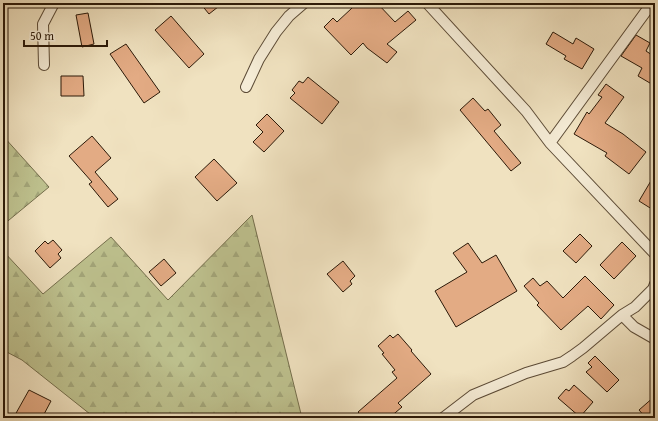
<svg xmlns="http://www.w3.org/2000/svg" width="658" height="421" viewBox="0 0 658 421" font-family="'Gentium Book Plus',serif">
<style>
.forest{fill:url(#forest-firs);stroke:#746e4c}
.building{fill:#e3ab84;stroke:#2b1908}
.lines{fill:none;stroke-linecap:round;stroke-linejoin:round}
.street-casing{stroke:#5c4b36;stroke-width:12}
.street{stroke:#f5ecd6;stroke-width:10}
</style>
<defs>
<pattern id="forest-firs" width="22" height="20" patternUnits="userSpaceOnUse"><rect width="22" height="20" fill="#bec28f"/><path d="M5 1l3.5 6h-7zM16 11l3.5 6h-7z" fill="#a3a67a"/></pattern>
</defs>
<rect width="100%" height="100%" fill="#f0e2c0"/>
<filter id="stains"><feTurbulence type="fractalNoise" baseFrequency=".005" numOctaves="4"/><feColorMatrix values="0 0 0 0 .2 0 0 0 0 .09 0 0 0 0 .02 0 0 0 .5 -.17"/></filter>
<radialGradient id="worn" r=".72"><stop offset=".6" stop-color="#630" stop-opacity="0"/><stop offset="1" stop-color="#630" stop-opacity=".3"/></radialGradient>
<!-- forest -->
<path class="forest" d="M3,136l46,51 -46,38z
M252,215l50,203h-207l-73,-58 -19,-10v-99l40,43 68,-57 57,63z"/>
<!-- building -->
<path class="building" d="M200,3h23l-14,11z
M348,3h29l18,19 13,-11 8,9 -29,24 10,8 -10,11 -20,-15 -4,-5 -12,12 -27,-28 9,-9 4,4 15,-14z
M88,13l6,31 -12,3 -6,-32z
M171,16l33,38 -15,14 -34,-38z
M553,32l20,12 3,-6 18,11 -12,20 -18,-10 2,-3 -20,-12z
M636,35l14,8 -4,8 9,6v29l-17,-10 4,-8 -21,-12z
M126,44l34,48 -16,11 -34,-49z
M61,76h22l1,20h-23z
M308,77l31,25 -17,22 -32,-26 5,-5 -3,-3 7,-9 4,2z
M606,84l18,13 -19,26 18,11 23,18 -17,22 -24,-18 2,-3 -33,-19 13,-22 2,2 13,-17 -4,-2z
M473,98l12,13 3,-2 13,16 -7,6 27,32 -10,8 -51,-61z
M267,114l17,17 -20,21 -11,-10 10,-10 -7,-7z
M92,136l19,22 -16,14 23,27 -10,8 -19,-23 3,-2 -23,-26z
M214,159l23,24 -20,18 -22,-24z
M655,174v37l-16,-10z
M580,234l12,12 -16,17 -13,-12z
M53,240l9,10 -4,4 3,4 -11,10 -15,-17 10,-10 3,3z
M622,242l14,14 -22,23 -14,-14z
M468,243l14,20 14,-8 21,36 -61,36 -21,-36 32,-19 -14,-19z
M164,259l12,14 -15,13 -12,-14z
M343,261l12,15 -5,5 2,3 -9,8 -16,-18z
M585,276l29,29 -13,14 -13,-13 -27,24 -24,-25 2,-2 -15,-17 9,-8 7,8 7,-5 16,17z
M398,334l14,16 -1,1 20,23 -33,29 4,4 -13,11h-25l-6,-6 39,-34 -5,-6 3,-2 -13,-16 2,-1 -6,-7 12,-11 3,3z
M595,356l24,24 -12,12 -21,-20 6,-5 -4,-4z
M574,385l19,17 -13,15 -22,-19 8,-9 3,2z
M29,390l22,11 -9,17h-22l-5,-3z
M655,396v22h-9l-7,-8z"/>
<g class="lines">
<!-- street casing -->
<g class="street-casing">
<path id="street" d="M427,3l99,108 24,32 105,111
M44,65l-1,-41 11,-21
M246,87l13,-28 17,-27 13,-16 15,-13
M550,143l102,-140
M622,315l12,12 21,12
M443,418l30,-23 53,-22 37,-11 9,-6 11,-8 39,-33 13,-8 18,-18 2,-5"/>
</g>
<!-- street -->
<use href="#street" class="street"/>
</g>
<!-- margin -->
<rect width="658" height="421" fill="none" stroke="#f0e2c0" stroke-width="16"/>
<rect x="4" y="4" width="650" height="413" fill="none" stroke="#2b1908" stroke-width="2"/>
<rect x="8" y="8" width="642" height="405" fill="none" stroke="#2b1908"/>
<!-- scale -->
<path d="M24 40v6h83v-6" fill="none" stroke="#2b1908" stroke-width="2"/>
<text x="30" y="40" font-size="12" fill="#2b1908" stroke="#f5ecd6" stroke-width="3" paint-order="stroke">50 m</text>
<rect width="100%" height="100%" filter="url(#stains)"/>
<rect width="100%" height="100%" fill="url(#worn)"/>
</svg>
